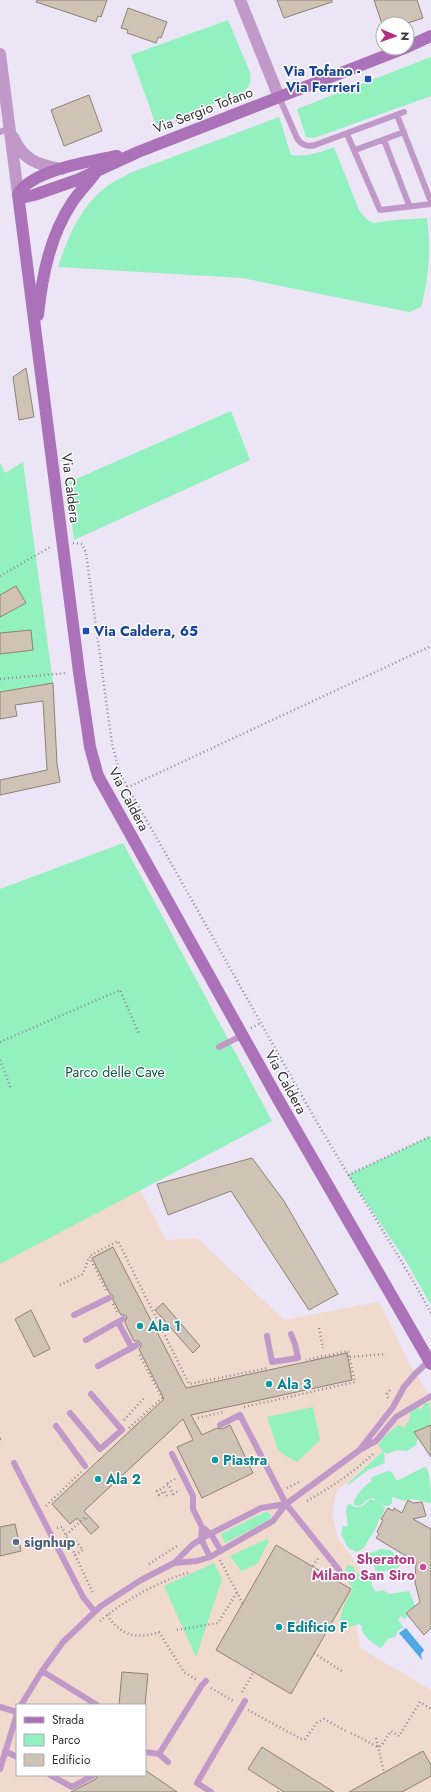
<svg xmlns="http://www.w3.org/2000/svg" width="431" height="1792" viewBox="0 0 431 1792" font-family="Jost,sans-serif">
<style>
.commercial{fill:#f0d9cd;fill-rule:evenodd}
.green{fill:#93f0bf}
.water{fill:#4ea8e2}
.building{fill:#cec3b5;stroke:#8d8275}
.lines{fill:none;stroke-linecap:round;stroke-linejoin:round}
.path{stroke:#8f8a96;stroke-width:2.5;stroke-dasharray:1 3;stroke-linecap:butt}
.lane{stroke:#c099c9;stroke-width:6}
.street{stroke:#c099c9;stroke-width:12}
.secondary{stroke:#ab71b9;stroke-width:12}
.transit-dot{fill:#1a4fb4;stroke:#fff;stroke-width:1.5}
.culture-dot{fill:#0f9aa8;stroke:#fff;stroke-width:1.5}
.service-dot{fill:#5c6f8a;stroke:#fff;stroke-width:1.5}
.hotel-dot{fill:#d1479c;stroke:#fff;stroke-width:1.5}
.labels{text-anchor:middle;stroke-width:3;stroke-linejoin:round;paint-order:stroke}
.transit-label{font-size:14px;font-weight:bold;fill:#164399;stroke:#fff;text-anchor:end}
.street-label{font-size:14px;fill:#312e35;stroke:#fff}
.park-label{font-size:14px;fill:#075a3a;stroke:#fff}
.culture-label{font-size:14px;font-weight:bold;fill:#0d838f;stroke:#fff;text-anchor:start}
.service-label{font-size:14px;font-weight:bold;fill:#4e5e75;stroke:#fff;text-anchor:start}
.hotel-label{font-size:14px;font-weight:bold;fill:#b23c85;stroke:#fff;text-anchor:end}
</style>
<rect width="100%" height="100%" fill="#ebe5f5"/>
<!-- commercial -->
<path class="commercial" d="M140,1190l26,50 31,-2 87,82 94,-18 12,21 17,37 24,38v24l-36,17 -47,43 -11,8 -5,24 6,24 25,34 2,10 -10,37 5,29 71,42v102h-431v-528zM17,1705h128v70h-128z"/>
<!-- green -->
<path class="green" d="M228,20l22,52c2,10 -1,17 -10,22l-84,31 -25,-70z
M431,57v39l-117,42 -8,-1 -9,-28z
M279,117l12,38c16,2 28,-2 43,-8l25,63 7,9 7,4 23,-3 31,-2c4,29 2,61 -6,89l-12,5 -167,-34 -184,-11c10,-30 22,-60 48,-80 7,-6 17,-9 24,-14z
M231,411l19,49 -176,80 -7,-57z
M0,462l5,11 18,-11 30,221 -53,9z
M123,843l149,278 -272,143v-375z
M431,1136v169l-25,-44 -58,-86z
M430,1402l1,28 -5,-4 -6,4 -4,15 -9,6 -10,-1 -10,4 -3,-2 1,11 -17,7 -20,15 -1,-1 36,-33 -5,-6 6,-8 14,-12 4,1 2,3 6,-11v-6l5,-4 7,1 2,-5z
M313,1407l7,33 -23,22 -11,-6 -8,-6 -11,-33z
M426,1467c5,10 5,24 5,36 -7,0 -19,-7 -26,-2l-13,-4v6l-3,3h-5l-2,-2 -6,-2 -2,-4c-7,0 -9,4 -14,8l-6,-1c-1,-8 11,-20 18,-24l-1,-2 1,-2 16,-6 4,1 4,8h3l23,-12z
M371,1499l10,5 4,4c-1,6 -6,9 -7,14 -3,11 -4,8 -9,17 -5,8 -3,8 -12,13l-9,-4 -7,-14 2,-8h5l-2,-15 2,-7 4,1 2,2h7z
M265,1512l4,1 2,3 -1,4 -45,23 -4,-9z
M267,1539l2,2 -12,23 -16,7 -11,-15z
M380,1549l10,1 15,12 -9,7 -19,3 -10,-18 2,-3 2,2z
M214,1563l8,16 -26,78 -32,-71z
M347,1565l6,1 3,7 5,2v4l4,-1 2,-5 4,3 1,10 4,6 7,-2 6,4 20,-3 6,15 -10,6 3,4 -4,3 -2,-3 -4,3 5,8 -6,5 -1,4 -8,3 -7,9c-7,-4 -21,-13 -19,-22l-3,-2 -14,4 -7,-2 6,-21 9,-16 -4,-6 -1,-8 -3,-4z"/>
<!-- water -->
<path class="water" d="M406,1628l18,22 -3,4 1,6 -23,-27z"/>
<!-- building -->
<path class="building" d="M37,0h70l-6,17 -3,-1 -2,6 -60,-20z
M277,0h55v2l-48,16z
M374,0h43l6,18 -18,6h-23z
M128,8l39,14 -6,16 -3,-1 -2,6 -29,-10 1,-3 -7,-2z
M89,95l13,36 -38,15 -13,-36z
M26,368l8,49 -15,3 -6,-43z
M16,586l10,17 -26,14v-22z
M31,630l2,20 -33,4v-21z
M53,683l4,81 3,18 -60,13v-15l47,-10 -4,-69 -28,4 2,11 -17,3v-27z
M252,1158l32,43 54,93 -29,16 -78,-119 -63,24 -11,-31z
M113,1247l73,141 161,-35 5,27 -161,35 11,20 15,-7 5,1 8,-4 23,48 -51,25 -25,-51 16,-7 -10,-21 -99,92 15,16 -8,7 -14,-16 -7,6 -18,-20 112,-105 -25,-50 2,-2v-4l-3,-2h-4l-9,-18 2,-6 -2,-2h-4l-8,-15v-4l-3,-2 -18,-36z
M163,1303l37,43 -7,7 -38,-43z
M31,1310l19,39 -16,8 -19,-38z
M431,1425v32l-17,-25z
M408,1500l5,3 9,-1 4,14 -13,3 18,10v99l-7,7 -18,-22 14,-11 -5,-20 1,-20 -40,-24 3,-4 -2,-2 6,-12 -2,-1 7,-11 5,3 1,-3 8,5z
M15,1524l6,27 -21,5v-29z
M276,1545l75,44 -60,105 -75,-44z
M122,1672l26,2 -3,31h-26z
M262,1747l72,45h-50l-36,-23z
M423,1751l8,14v11l-29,16h-53z
M145,1770l32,22h-106l25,-13 2,-4h47z"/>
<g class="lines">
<!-- path -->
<path class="path" d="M339,91l15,-5
M165,126l20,-8
M73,543l9,1 4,9 26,191 8,30c66,114 129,229 194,343 38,66 81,130 117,196
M0,576l52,-30
M0,679l67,-6
M120,791l311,-145
M251,1028l10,-5
M0,1042l120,-52 19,44
M0,1060l11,29
M348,1175l83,-39
M60,1285l23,-11 6,-17
M106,1290l-17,-34 29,-15 71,143 79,-16
M113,1304l5,10
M319,1328l4,20
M350,1357l36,-3
M388,1398l-1,-4 3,-4
M244,1407l111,-25 -7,-31 -42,9
M198,1418l25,-6
M124,1420l21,-23
M129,1428l33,-30 -23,-44
M0,1439h1
M175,1479l-7,4 5,11 7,-4
M287,1488l12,-6
M167,1496l-3,-5 -5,4 -2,-4 11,-6
M307,1501c24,-14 46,-28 66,-47
M46,1506l35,-34
M57,1528l5,-1 31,66
M66,1535l19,-18 3,3
M75,1555l8,-5 -7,-9
M220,1560l23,44
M149,1564l28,-18
M313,1566l6,-9
M107,1615c13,20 30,25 52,17l25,40 13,8
M100,1621c25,-21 59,-40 90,-49
M177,1630l41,-7 19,-31
M314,1653l29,19
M211,1688l24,14
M242,1692l12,-20
M248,1710l53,29h4l12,-16 7,-4 22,12
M351,1733l27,14 3,-1 10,-15 8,5 21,-34 11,7
M376,1738l8,35
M278,1792l1,-3"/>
<!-- lane -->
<path class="lane" d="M279,97l18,41c4,7 11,9 18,7l89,-33
M397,115l34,87
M0,132l9,-4
M347,134l33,76 51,-6
M384,140l25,65
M355,150l49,-18
M219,1047l24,-12
M74,1315l35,-17
M118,1322l14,26
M267,1336l5,26 26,-4 -3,-14 -4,-10
M86,1340l37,-21
M98,1366l39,-21
M70,1413l30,36 22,-19 -31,-36
M220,1425l20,-10 46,89 53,66
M56,1426l29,40
M361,1448l32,-41 11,-20 11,-13 14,-13
M172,1454l21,42v13l9,18 9,7 10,17
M14,1463l69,134 11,14
M202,1527l-1,12 9,18
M174,1563l23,-2 13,-4 63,-36 13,-17 75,-55 15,-8 20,-24 35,-21
M42,1671l55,34
M21,1705l21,-34 21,-29 38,-36 40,-26 33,-17 18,-18 14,-9 55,-28 25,-4
M0,1707l17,5
M5,1751l12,6
M145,1752l14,2
M168,1762l-9,-8 43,-69 4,-4
M0,1769l17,-55
M50,1775l22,12 22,-12
M211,1792l-14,-9 48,-82"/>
<!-- street -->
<path class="street" d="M240,0l39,97
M0,54l18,140
M13,137c10,23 25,28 48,32"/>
<!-- secondary -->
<path class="secondary" d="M407,47l24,-11
M18,194l61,478 11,75 8,29 180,323 153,265
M18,194l7,3 9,-2 43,-15 61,-28 267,-104
M18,194c14,-24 73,-33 99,-38
M38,315c4,-39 12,-80 35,-114 7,-10 16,-19 23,-29"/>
</g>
<!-- markers -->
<g class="transit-dot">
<rect x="364" y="75" width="8" height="8" rx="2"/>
<rect x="82" y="627" width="8" height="8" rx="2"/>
</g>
<g class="culture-dot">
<circle cx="140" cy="1326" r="4"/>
<circle cx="269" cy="1384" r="4"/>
<circle cx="215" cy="1460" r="4"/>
<circle cx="98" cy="1479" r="4"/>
<circle cx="279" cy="1627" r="4"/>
</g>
<circle class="service-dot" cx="16" cy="1542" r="4"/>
<circle class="hotel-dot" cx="423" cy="1567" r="4"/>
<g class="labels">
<!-- transit labels -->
<g class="transit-label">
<text x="360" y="76">Via Tofano -<tspan x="360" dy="16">Via Ferrieri</tspan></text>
<text x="94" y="636" text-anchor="start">Via Caldera, 65</text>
</g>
<!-- street labels -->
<g class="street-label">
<text transform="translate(203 110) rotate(-21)" y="5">Via Sergio Tofano</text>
<text transform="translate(71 488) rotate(83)" y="5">Via Caldera</text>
<text transform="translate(129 799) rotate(62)" y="5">Via Caldera</text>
<text transform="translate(286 1082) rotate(61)" y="5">Via Caldera</text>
</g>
<!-- park labels -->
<g class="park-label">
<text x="115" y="1077">Parco delle Cave</text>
</g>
<!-- culture labels -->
<g class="culture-label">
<text x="148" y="1331">Ala 1</text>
<text x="277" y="1389">Ala 3</text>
<text x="223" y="1465">Piastra</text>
<text x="106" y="1484">Ala 2</text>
<text x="287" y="1632">Edificio F</text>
</g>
<!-- service labels -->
<g class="service-label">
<text x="24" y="1547">signhup</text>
</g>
<!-- hotel labels -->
<g class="hotel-label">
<text x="415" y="1564">Sheraton<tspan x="415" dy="16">Milano San Siro</tspan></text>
</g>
</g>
<!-- legend -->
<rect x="16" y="1704" width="130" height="72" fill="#ffffff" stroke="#adabae"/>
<rect x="24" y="1717" width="20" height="6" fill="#ab71b9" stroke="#adabae"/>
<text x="52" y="1724" font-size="12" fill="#312e35">Strada</text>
<rect x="24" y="1734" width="20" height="12" fill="#93f0bf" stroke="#adabae"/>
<text x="52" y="1744" font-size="12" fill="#312e35">Parco</text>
<rect x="24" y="1754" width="20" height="12" fill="#cec3b5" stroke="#adabae"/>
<text x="52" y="1764" font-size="12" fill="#312e35">Edificio</text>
<!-- north arrow -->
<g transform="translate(395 36) rotate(92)"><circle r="19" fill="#ffffff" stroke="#adabae"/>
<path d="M0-3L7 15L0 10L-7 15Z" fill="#af307e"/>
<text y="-6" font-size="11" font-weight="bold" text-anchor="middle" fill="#312e35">N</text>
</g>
</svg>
